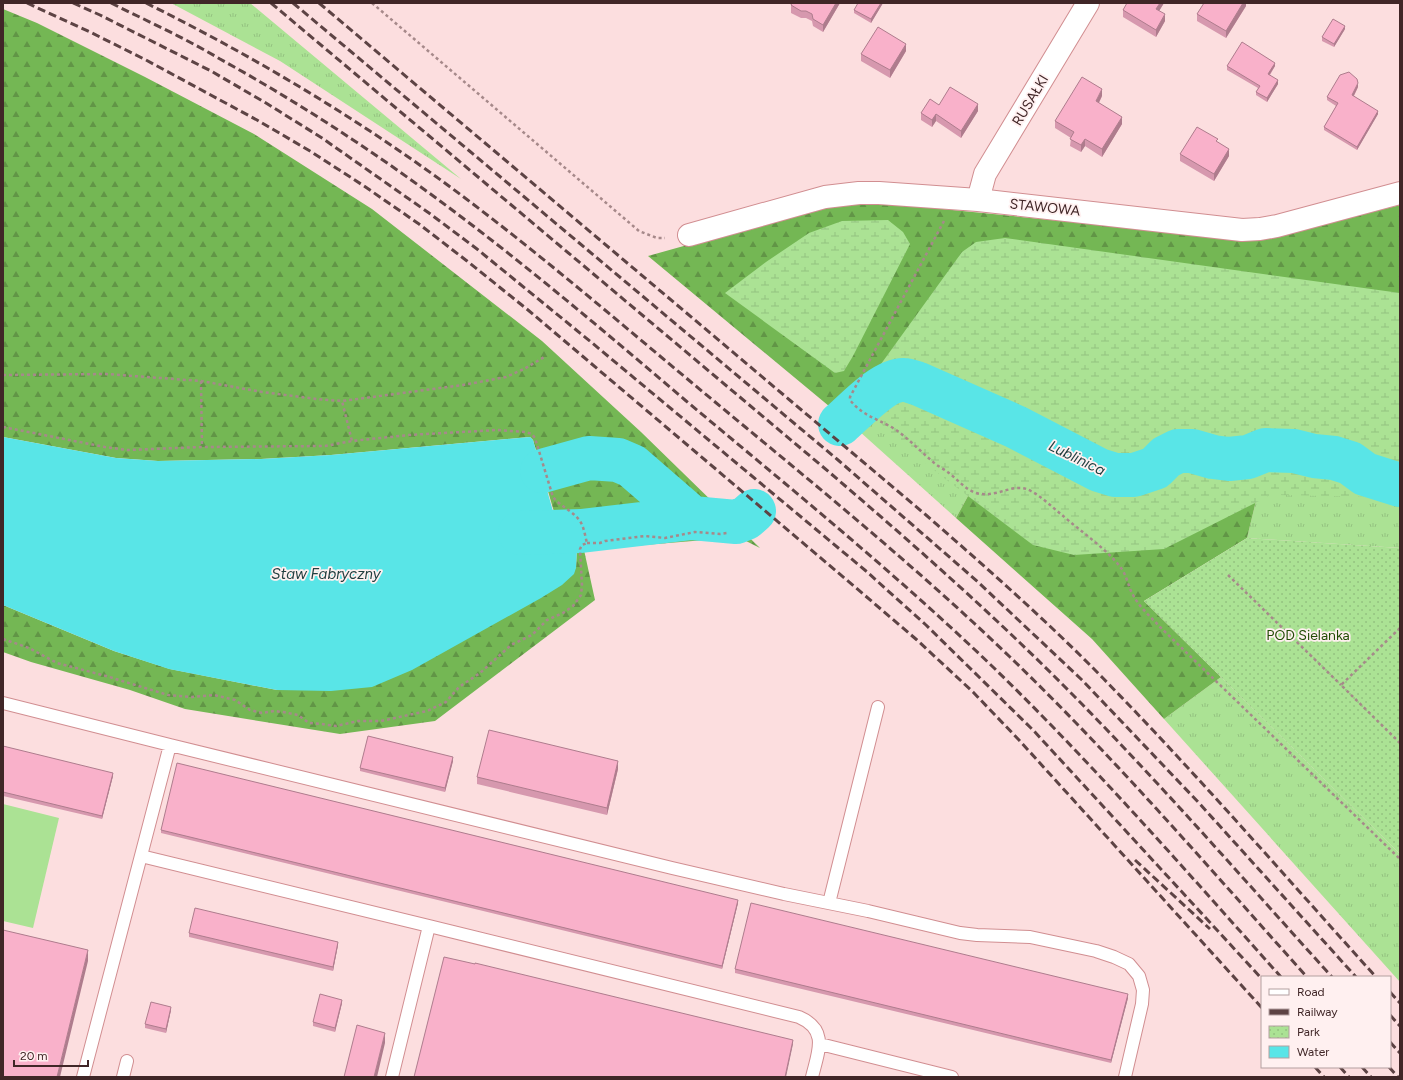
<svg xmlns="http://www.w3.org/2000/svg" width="1403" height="1080" viewBox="0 0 1403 1080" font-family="Figtree,sans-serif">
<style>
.grass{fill:url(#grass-tufts)}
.forest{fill:url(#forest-firs)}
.wetland{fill:url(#wetland-marsh)}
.park{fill:url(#park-dots)}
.pitch{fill:#abe294}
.water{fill:#59e5e7}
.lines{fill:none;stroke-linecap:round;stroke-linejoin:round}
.river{stroke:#59e5e7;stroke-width:44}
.lane-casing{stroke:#d18e91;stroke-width:14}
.street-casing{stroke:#d18e91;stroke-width:24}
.path{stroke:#a6898a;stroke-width:2.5;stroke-dasharray:3 3;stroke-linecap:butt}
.lane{stroke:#fff;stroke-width:12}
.street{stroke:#fff;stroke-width:22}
.rail{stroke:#5d4344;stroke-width:3;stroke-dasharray:8 4;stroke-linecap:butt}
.wall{fill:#d698ae}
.shaded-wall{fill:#ae7c8d}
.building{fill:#f9b1ca;stroke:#ae7c8d}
.labels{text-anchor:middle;stroke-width:3.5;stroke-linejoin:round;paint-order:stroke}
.street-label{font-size:14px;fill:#402627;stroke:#fff0f0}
.park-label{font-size:14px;fill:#224c05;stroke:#fff0f0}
.water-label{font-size:15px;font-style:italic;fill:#213f40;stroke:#fff0f0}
</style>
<defs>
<pattern id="grass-tufts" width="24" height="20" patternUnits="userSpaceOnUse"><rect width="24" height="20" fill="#abe294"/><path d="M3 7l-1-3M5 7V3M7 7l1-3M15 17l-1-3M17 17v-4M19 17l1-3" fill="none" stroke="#94c280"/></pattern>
<pattern id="forest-firs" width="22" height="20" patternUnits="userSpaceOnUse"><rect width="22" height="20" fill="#74b754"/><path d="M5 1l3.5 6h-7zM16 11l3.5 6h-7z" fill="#619546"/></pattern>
<pattern id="wetland-marsh" width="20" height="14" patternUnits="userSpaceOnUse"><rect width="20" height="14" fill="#abe294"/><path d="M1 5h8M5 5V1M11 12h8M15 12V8" fill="none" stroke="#94c280"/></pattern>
<pattern id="park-dots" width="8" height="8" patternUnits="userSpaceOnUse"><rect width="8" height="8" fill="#abe294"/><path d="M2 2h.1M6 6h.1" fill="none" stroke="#94c280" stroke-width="1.8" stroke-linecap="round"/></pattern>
</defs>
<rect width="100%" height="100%" fill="#fcdedf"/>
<!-- grass -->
<path class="grass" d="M171,3h79l211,176 -181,-118z
M883,413l96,63 -23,42 -97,-87z
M1263,472l137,12v64l-153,-10z
M1221,677l179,177v128l-236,-263z"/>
<!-- forest -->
<path class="forest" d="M3,9l34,14 108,54 109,57 118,75 170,132 99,91 119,116 -14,-7 -17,-3 -145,12 11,50 -160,121 -95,13 -155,-25 -55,-19 -99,-28 -28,-10v-47l111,46 56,18 107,21 299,-122 1,-22 2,-4 5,-2 -5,-17 -22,-1 -24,-82 -3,-3 -199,18 -70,4 -103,2 -42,-3 -113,-21z
M882,203l360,36 30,-2 128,-32v152l-137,115 -16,66 -103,63 77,76 -57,42 -72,-80 -136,-121 23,-42 -96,-63 -24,18 -211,-175 182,-51z"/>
<!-- wetland -->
<path class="wetland" d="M888,220l15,12 7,12 -57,112 -9,15 -9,2 -110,-80 41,-31 43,-29 33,-12z
M1005,238l395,55v191l-22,13 -107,-2 -107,54 -90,6 -41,-10 -89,-67 -57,-46 -17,-26 -3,-18 14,-24 81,-112 14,-10z"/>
<!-- park -->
<path class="park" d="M1247,538l153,10v306l-256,-253z"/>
<!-- pitch -->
<path class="pitch" d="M3,804l56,14 -26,110 -30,-7z"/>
<!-- water -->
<path class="water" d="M3,437l113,21 42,3 103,-2 70,-4 199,-18 3,3 23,82 23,1 5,17 -5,2 -2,4 -1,22 -2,6 -12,11 -21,13 -129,72 -40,17 -41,4 -54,-1 -108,-21 -55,-18 -111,-46z"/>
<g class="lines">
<!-- river -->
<path class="river" d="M840,424c15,-13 44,-45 64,-44 5,0 11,3 15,4l97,43 83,43 16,5h19l21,-7 11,-11 12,-6h14l21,6 16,2 19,-2 17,-7 29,1 20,5 20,2 16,5 15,11 35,11
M542,471l47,-13 29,2 14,6 60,52
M520,533l61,-2 111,-13 44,4 10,-4 8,-7"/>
<!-- lane casing -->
<g class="lane-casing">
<path id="lane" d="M3,703l167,42 502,123 112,26 84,17 92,22 17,2 53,2 66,14 18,6 15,7 10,12 4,14 -1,14 -17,73
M141,856l288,70 -37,151
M829,903l49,-196
M429,926l370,91c30,13 19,35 13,60
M820,1044l132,33
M83,1077l87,-332
M123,1077l4,-16"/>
</g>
<!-- street casing -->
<g class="street-casing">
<path id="street" d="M978,200l7,-26 103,-171
M689,235l136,-38 34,-4h20l99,7 264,30 18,-1 17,-3 123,-33"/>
</g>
<!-- path -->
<path class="path" d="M372,3l267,228 18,7h8
M944,221l-94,176v3c13,16 26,18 43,28 14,9 26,22 39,33 5,5 12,8 17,12 9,7 16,16 27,20 21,6 38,-12 55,-2 11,6 21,16 31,24 17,15 46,35 59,53 6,8 7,18 12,27 7,13 18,22 27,32l240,232
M3,375l103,-1 95,7 61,11 55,7 25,2 121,-16 43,-8 18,-8 22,-13
M201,381l1,66
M3,427l102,20 22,3 75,-3 123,-1 27,-5
M587,543h13l5,-2 40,-5 20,2 30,-6 25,2 7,-1
M1228,575l113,110
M1400,628l-59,57 59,58
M3,639l26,9 28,15 49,13 62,19 24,2 22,-2 21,5 15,10 12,3 12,-2 9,1 15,3 11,8 12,1 15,2 22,-5h23l46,-10 19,-9 13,-15 21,-14 31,-28 21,-10 15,-15 16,-7 10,-7 8,-11 1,-10 -2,-36 2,-4 5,-2c-2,-7 -3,-16 -7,-22 -7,-10 -19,-14 -27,-24l-18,-59 -3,-4 -7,-2 -28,-2 -88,5 -57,6 -10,-40"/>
<!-- lane -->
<use href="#lane" class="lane"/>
<!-- street -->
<use href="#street" class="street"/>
<!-- rail -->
<path class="rail" d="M27,3l63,29 56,28 111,60 53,31 54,35 55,38 48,37 61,49 327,277 62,53 56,52 46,48 243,268
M73,3l27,12 111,56 55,32 56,35 107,75 48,36 114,93 275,229 60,54 107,105 229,249
M111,3c36,18 74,35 109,56 76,42 150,90 220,142 84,62 165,131 245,199 104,87 210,173 308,267 101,98 194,205 288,310
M146,3c107,53 211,115 307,186 82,61 160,128 238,193 108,90 218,178 319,275 105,101 200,212 297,320
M271,3l558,469c83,71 166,144 243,222 90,91 174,188 260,283
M293,3l545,457 140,122 104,98 40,42 77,81 157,174
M319,3l607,512c56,49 112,98 165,151 99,100 191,207 285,311
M1135,860l75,69
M1390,992l10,11
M1390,1015l10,11
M1390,1042l10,11
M1315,1067l9,10
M1340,1067l9,10
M1362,1067l9,10
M1389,1067l9,10"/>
</g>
<!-- wall -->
<path class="wall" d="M792,3h48l-17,29 -10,-6 -1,-5 -6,-3h-5l-10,-5v-8z
M883,3l-12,20 -17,-10v-3z
M1164,3l-5,8 6,10 -9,16 -33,-20v-7z
M1246,3v3l-20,32 -29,-17v-7z
M1345,29l-11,18 -12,-6v-4z
M906,51l-16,27 -29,-17v-7z
M1227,66h48l-5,9 8,9 -11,18 -11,-7v-3l2,-4 -31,-18z
M1358,87l-4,9 24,18 -21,36 -33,-20v-3l12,-21 -9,-6v-3z
M1102,96l-3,7 23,21 -20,33 -17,-11 -4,6 -11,-6 1,-8 -16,-10v-7z
M939,105l39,6 -17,27 -25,-17 -4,6 -11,-7v-7z
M1218,142l11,14 -15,25 -34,-20v-7z
M3,746l110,30 -11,43 -99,-23z
M453,761l-8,31 -85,-21v-3z
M618,769l-11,46 -130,-31v-7z
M161,830l577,73 -16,66 -561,-136z
M189,933l149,12 -5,26 -144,-34z
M735,969l393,29 -17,65 -376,-90z
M342,1003l-7,29 -22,-6v-4z
M171,1010l-5,23 -21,-5v-4z"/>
<!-- shaded-wall -->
<path class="shaded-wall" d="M836,3h4l-17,29v-7z
M881,3h2l-12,20v-4z
M1160,3h4l-8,13v-7z
M1243,3h3v3l-20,32v-7z
M1165,14v7l-9,16v-7z
M1345,26v3l-11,18v-3z
M906,44v7l-16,27v-8z
M1275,63v3l-7,11v-3z
M1278,80v4l-11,18v-4z
M1358,83v4l-6,12v-4z
M1102,89v7l-6,12v-7z
M978,104v7l-17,27v-7z
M1378,111v3l-21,36v-3z
M936,114v7l-4,6v-7z
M1122,117v7l-20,33v-8z
M1085,139v7l-4,6v-7z
M1229,149v7l-15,25v-7z
M453,757v4l-8,31v-4z
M618,761v8l-11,46v-7z
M113,773v3l-11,43v-3z
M738,900v3l-16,66v-3z
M338,942v3l-5,26v-4z
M88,950v11l-28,116h-3z
M1128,994v4l-17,65v-3z
M342,1000v3l-7,29v-4z
M171,1007v3l-5,23v-4z
M385,1033v10l-8,34h-3z
M793,1040v4l-7,33h-1z"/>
<!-- building -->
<path class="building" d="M792,3h44l-13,22 -10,-6 -1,-5 -6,-3h-5l-10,-6z
M858,3h23l-10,16 -17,-9z
M1127,3h33l-4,6 9,5 -9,16 -33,-20z
M1204,3h39l-17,28 -29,-17z
M1333,19l12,7 -11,18 -12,-7z
M878,27l28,17 -16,26 -29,-16z
M1242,42l33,21 -7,11 10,6 -11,18 -11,-6 4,-6 -33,-20z
M1349,72l8,7 1,4 -6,12 26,16 -21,36 -33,-20 14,-24 -11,-6 13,-22z
M1082,77l20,12 -6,12 26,16 -20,32 -17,-10 -4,6 -11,-6 4,-7 -19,-11z
M950,87l28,17 -17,27 -25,-17 -4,6 -11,-7 9,-14 9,6z
M1197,127l21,12 -2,2 13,8 -15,25 -34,-20z
M489,730l129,31 -11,47 -130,-31z
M368,736l85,21 -8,31 -85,-20z
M3,746l110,27 -11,43 -99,-24z
M177,763l561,137 -16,66 -561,-136z
M751,903l377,91 -17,66 -376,-91z
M195,908l143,34 -5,25 -144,-34z
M3,930l85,20 -31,127h-54z
M444,957l31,7v-1l318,77 -8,37h-371z
M320,994l22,6 -7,28 -22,-6z
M151,1002l20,5 -5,22 -21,-5z
M357,1025l28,8 -11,44h-30z"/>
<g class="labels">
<!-- street labels -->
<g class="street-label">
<text transform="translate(1030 100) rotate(-59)" y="5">RUSAŁKI</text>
<text transform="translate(1045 207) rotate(6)" y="5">STAWOWA</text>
</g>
<!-- park labels -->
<g class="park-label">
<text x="1308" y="640">POD Sielanka</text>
</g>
<!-- water labels -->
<g class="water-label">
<text transform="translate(1077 458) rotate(26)" y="5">Lublinica</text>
<text x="326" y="579">Staw Fabryczny</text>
</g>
</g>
<!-- border -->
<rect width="1403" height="1080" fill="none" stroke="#402627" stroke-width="8"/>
<!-- legend -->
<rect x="1261" y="976" width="130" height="92" fill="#fff0f0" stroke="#b39fa0"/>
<rect x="1269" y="989" width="20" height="6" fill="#ffffff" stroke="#b39fa0"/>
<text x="1297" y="996" font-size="12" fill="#402627">Road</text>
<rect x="1269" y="1009" width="20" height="6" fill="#5d4344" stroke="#b39fa0"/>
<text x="1297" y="1016" font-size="12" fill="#402627">Railway</text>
<rect x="1269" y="1026" width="20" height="12" fill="url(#park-dots)" stroke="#b39fa0"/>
<text x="1297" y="1036" font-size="12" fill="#402627">Park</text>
<rect x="1269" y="1046" width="20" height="12" fill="#59e5e7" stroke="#b39fa0"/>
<text x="1297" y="1056" font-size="12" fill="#402627">Water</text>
<!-- scale -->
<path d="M14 1060v6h74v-6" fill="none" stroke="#402627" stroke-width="2"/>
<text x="20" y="1060" font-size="12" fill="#402627" stroke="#fff0f0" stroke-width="3" paint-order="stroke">20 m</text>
</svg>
